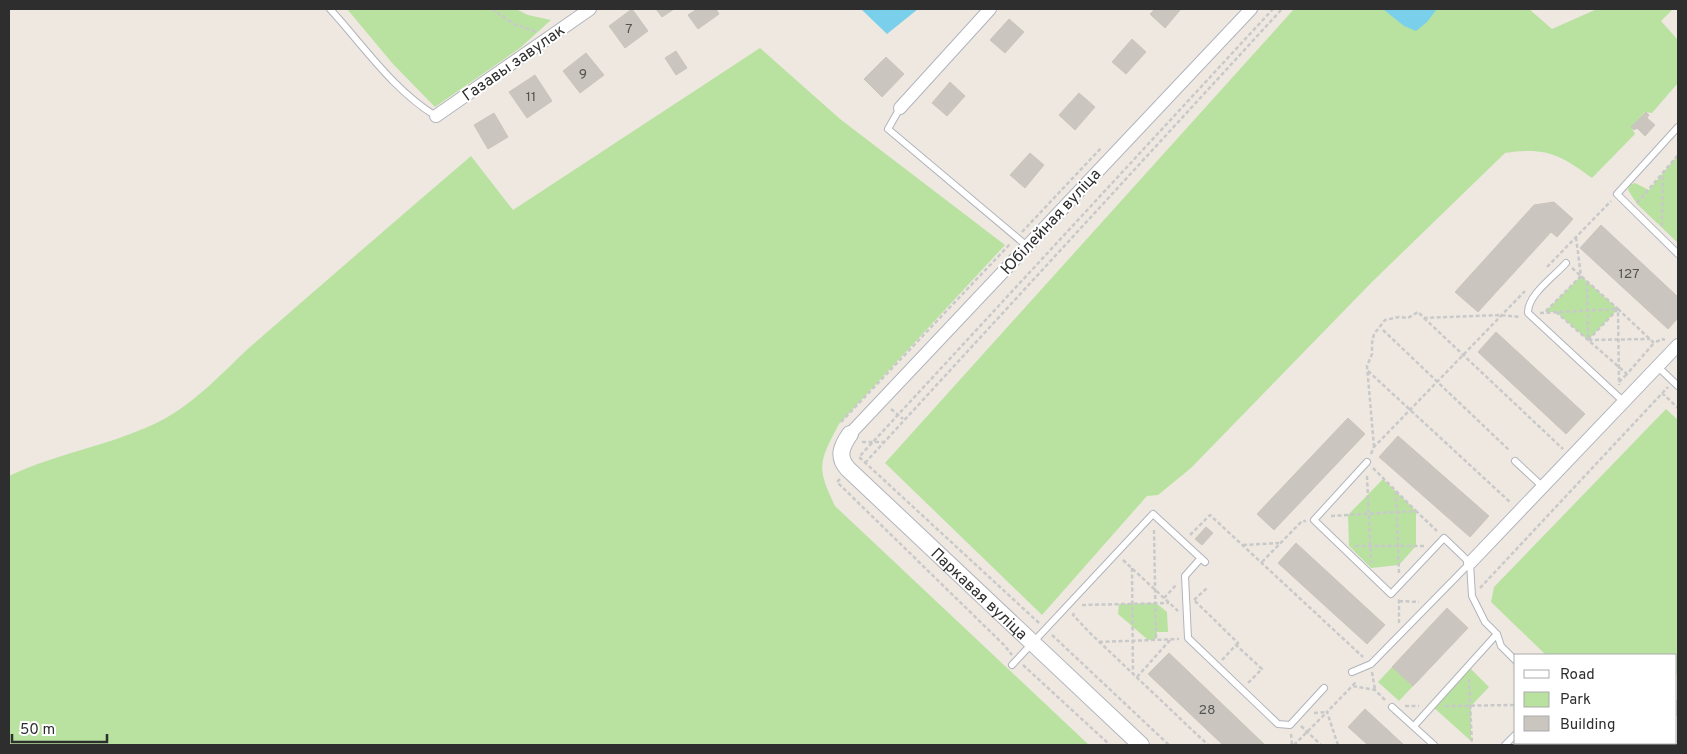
<svg xmlns="http://www.w3.org/2000/svg" width="1687" height="754" viewBox="0 0 1687 754" font-family="Overpass,sans-serif">
<style>
.green{fill:#b9e2a1}
.water{fill:#7ad0ea}
.building{fill:#cac6bf;stroke:#cac4ba}
.lines{fill:none;stroke-linecap:round;stroke-linejoin:round}
.service-casing{stroke:#b1b4bd;stroke-width:8}
.minor-casing{stroke:#b1b4bd;stroke-width:14}
.tertiary-casing{stroke:#b1b4bd;stroke-width:18}
.path{stroke:#c9c9c9;stroke-width:2.5;stroke-dasharray:4 2.5;stroke-linecap:butt}
.service{stroke:#fff;stroke-width:6}
.minor{stroke:#fff;stroke-width:12}
.tertiary{stroke:#fff;stroke-width:16}
.labels{text-anchor:middle;stroke-width:4;stroke-linejoin:round;paint-order:stroke}
.number-label{font-size:14px;fill:#555452}
.street-label{font-size:16px;fill:#2e2e2e;stroke:#fff}
</style>
<rect width="100%" height="100%" fill="#eee8e1"/>
<!-- green -->
<path class="green" d="M347,9h169l12,6 23,5 -31,28 -85,59 -42,-43z
M1294,9h235l23,20 45,-20h76l-12,12 17,19v43l-26,30 -7,-1 -14,15 4,7 -43,44c-33,-24 -46,-31 -87,-25l-133,129 -181,186 -33,27 -11,1 -105,119 -157,-152z
M760,48l80,71 165,126 -166,179c-20,38 -23,43 -4,82l254,239h-1080v-269c50,-24 106,-31 155,-57 33,-18 60,-48 87,-73 73,-63 146,-127 220,-190l42,54z
M1678,155v88l-41,-39 -9,-14 1,-5 6,-2 14,7z
M1581,276l37,33 -30,31 -32,-28h-11z
M1666,409l12,11v255h-2v-20h-130l-55,-53 3,-15z
M1383,479l33,32v35l-17,19 -28,3 -22,-22 -1,-31z
M1156,603l11,9 1,20h-11l-1,7 -8,1 -30,-26 1,-10z
M1468,666l21,21 -18,19v35l-39,-35z
M1392,667l21,19 -14,15 -21,-19z"/>
<!-- water -->
<path class="water" d="M861,9h57l-31,25z
M1383,9h54l-10,13 -11,9 -12,-5z"/>
<!-- building -->
<path class="building" d="M632,9l16,22 -23,17 -16,-22z
M656,9h18l-12,8z
M697,9h19l3,5 -21,15 -10,-14z
M1155,9h26l-16,19 -15,-14z
M1009,19l15,13 -19,21 -15,-13z
M1132,39l14,13 -20,22 -14,-12z
M676,51l11,17 -11,7 -11,-17z
M586,53l18,22 -24,18 -17,-22z
M886,57l18,17 -22,23 -18,-18z
M535,75l17,26 -25,17 -18,-26z
M950,82l15,14 -18,20 -15,-13z
M1079,93l16,14 -20,23 -16,-15z
M1646,112l3,3 -2,3 8,7 -10,11 -8,-8 -3,2 -3,-3z
M494,113l14,24 -20,12 -14,-24z
M1030,153l14,12 -19,23 -15,-13z
M1554,202l19,17 -16,18 -6,-5 -73,80 -23,-20 79,-87z
M1601,225l77,72v21l-10,11 -88,-81z
M1496,332l89,82 -19,20 -88,-82z
M1348,418l17,16 -91,96 -17,-16z
M1398,436l91,80 -19,21 -91,-80z
M1206,527l7,6 -11,12 -7,-6z
M1296,543l89,82 -18,19 -89,-81z
M1447,608l21,20 -55,58 -21,-19z
M1169,653l96,92h-42l-75,-71z
M1676,700l2,2v11l-2,3z
M1365,709l39,36h-36l-20,-18z"/>
<g class="lines">
<!-- service casing -->
<g class="service-casing">
<path id="service" d="M330,9c33,36 64,82 106,107
M900,108l-12,21 139,117
M1678,127l-61,67 61,60
M1566,263c-11,13 -39,32 -38,50l96,89
M1658,367l20,19
M1515,461l28,26
M1367,462l-53,58 77,74 53,-56 26,25 2,33 13,26 12,12 4,12 15,15
M1201,558l-16,18 3,62 90,86 12,1 34,-37
M1012,665l141,-151 52,48
M1352,672l19,-8 99,-101
M1392,707l42,38
M1414,726l83,-92
M1609,743l3,2
M1505,745l11,-11"/>
</g>
<!-- minor casing -->
<g class="minor-casing">
<path id="minor" d="M900,108l90,-99
M436,116l154,-107
M850,434l401,-425
M1470,563l208,-218"/>
</g>
<!-- tertiary casing -->
<g class="tertiary-casing">
<g id="tertiary">
<path id="s1" d="M850,434c-9,13 -13,23 -2,35l293,276"/>
</g>
</g>
<!-- path -->
<path class="path" d="M492,9l22,15 23,8
M1637,203l41,-48
M1662,226l1,-52
M1022,232l80,-85
M1547,267l64,-66
M1572,268l46,41 1,76
M1587,282l1,58 62,-1
M1546,311l35,-35 -5,-39
M1556,312l71,62 27,-31
M1540,313l78,-4 36,34 8,-4 3,1
M1424,318l139,131
M1383,330l127,121
M1588,340l29,-30
M1368,371l143,132
M1619,382l8,-8
M1662,393l16,15
M891,409l12,10
M841,422l170,-179
M862,442h21
M1374,447l-7,-81 5,-12v-11l2,-9 11,-14 14,-3 9,1 10,-6 6,6 76,-3 21,2
M1371,454l3,-7 151,-156
M865,463l417,-454
M1373,468l23,23 3,82
M1367,476l4,87
M840,479l-3,3 167,163 8,10
M1396,491l20,20
M1331,516l85,-5 21,20
M1154,530l2,109
M1190,535l20,-20 153,142
M1243,545l36,-2
M1355,546h69
M1123,560l55,51
M1262,562l40,-41h4
M1132,568l1,106
M1480,588l188,-201
M1164,598l13,-14
M1194,600l13,-12
M1195,601l43,42 -2,2
M1399,601l20,1
M1082,605l87,-2
M1074,613l-1,2 17,18 118,112
M1039,623l-180,-166 414,-448
M1399,623v-24
M1052,635l117,110
M1099,642l80,-3
M1222,660l14,-15 26,24 -14,14
M1023,665l87,80
M1372,672l3,18
M1137,677l34,-38
M1469,679l3,66
M1353,686l22,4 11,11
M1405,706h14
M1445,706l71,-1
M1314,713l12,-1
M1301,726l20,19
M1291,734l1,11
M1536,743l3,2
M1294,745l33,-33
M1338,745l-11,-33 30,-31
M1575,745l3,-2"/>
<!-- service -->
<use href="#service" class="service"/>
<!-- minor -->
<use href="#minor" class="minor"/>
<!-- tertiary -->
<use href="#tertiary" class="tertiary"/>
</g>
<g class="labels">
<!-- number labels -->
<g class="number-label">
<text x="629" y="33">7</text>
<text x="583" y="78">9</text>
<text x="531" y="101">11</text>
<text x="1629" y="278">127</text>
<text x="1207" y="714">28</text>
</g>
<!-- street labels -->
<g class="street-label">
<text transform="translate(513 62) rotate(-35)" y="6">Газавы завулак</text>
<text transform="translate(1050 221) rotate(-47)" y="6">Юбілейная вуліца</text>
<text dy="6" stroke="none"><textPath href="#s1" startOffset="220">Паркавая вуліца</textPath></text>
</g>
</g>
<!-- border -->
<rect width="1687" height="754" fill="none" stroke="#2e2e2e" stroke-width="20"/>
<!-- legend -->
<rect x="1514" y="654" width="162" height="90" fill="#ffffff" stroke="#ababab"/>
<rect x="1524" y="670" width="25" height="8" fill="#ffffff" stroke="#ababab"/>
<text x="1560" y="679" font-size="15" fill="#2e2e2e">Road</text>
<rect x="1524" y="692" width="25" height="15" fill="#b9e2a1" stroke="#ababab"/>
<text x="1560" y="704" font-size="15" fill="#2e2e2e">Park</text>
<rect x="1524" y="716" width="25" height="15" fill="#cac6bf" stroke="#ababab"/>
<text x="1560" y="729" font-size="15" fill="#2e2e2e">Building</text>
<!-- scale -->
<path d="M12 734v8h95v-8" fill="none" stroke="#2e2e2e" stroke-width="2.5"/>
<text x="20" y="734" font-size="15" fill="#2e2e2e" stroke="#ffffff" stroke-width="4" paint-order="stroke">50 m</text>
</svg>
